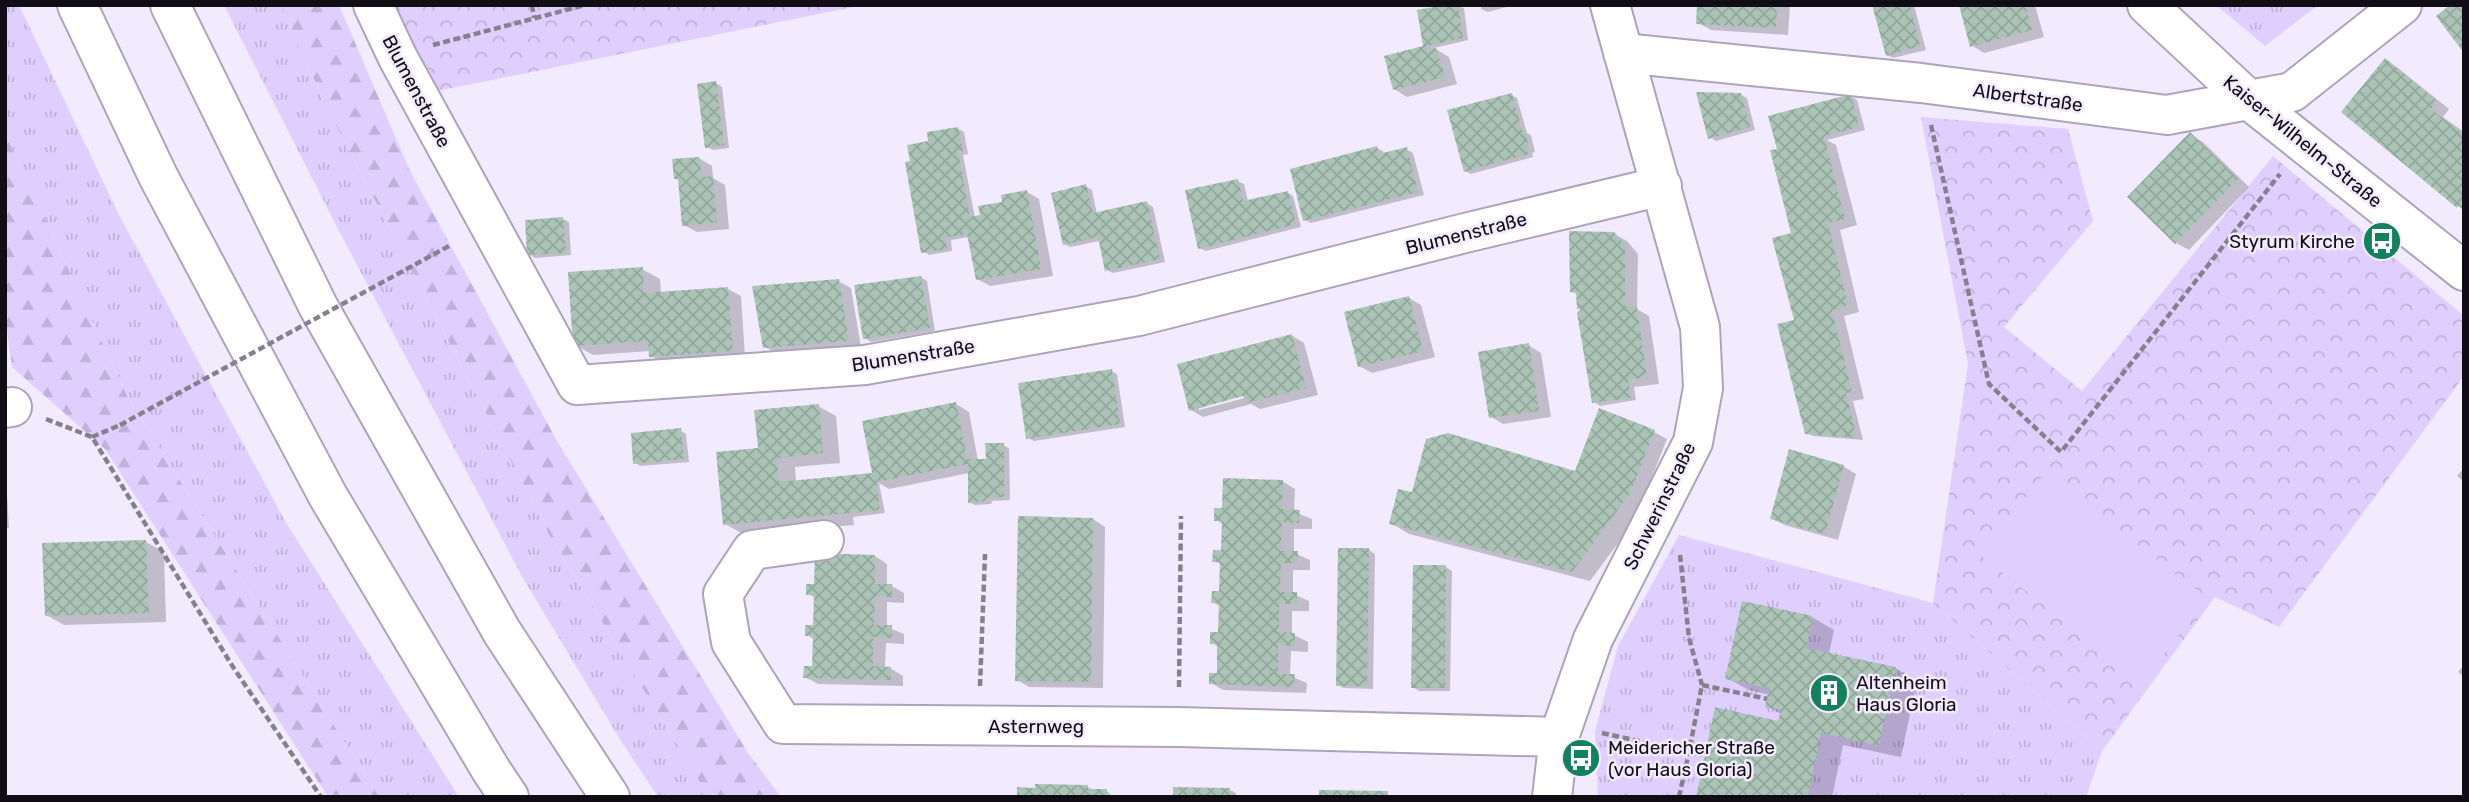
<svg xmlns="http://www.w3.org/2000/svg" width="2469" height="802" viewBox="0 0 2469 802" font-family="Rubik,sans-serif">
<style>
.grass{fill:url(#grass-tufts)}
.forest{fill:url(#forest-firs)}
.park{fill:url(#park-crowns)}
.pitch{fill:#e0cffe}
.shadow{fill:#0003;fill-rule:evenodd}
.building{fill:url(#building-cross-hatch)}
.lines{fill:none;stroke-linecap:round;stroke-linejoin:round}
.minor-casing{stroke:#aca4b9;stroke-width:42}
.tertiary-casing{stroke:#aca4b9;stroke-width:42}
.motorway-casing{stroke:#aca4b9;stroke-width:42}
.path{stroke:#85808d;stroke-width:4.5;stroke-dasharray:7 3.5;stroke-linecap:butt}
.minor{stroke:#fff;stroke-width:38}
.tertiary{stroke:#fff;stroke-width:38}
.motorway{stroke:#fff;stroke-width:38}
.path-bridge{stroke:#85808d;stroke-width:4.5;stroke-dasharray:7 3.5;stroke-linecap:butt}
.labels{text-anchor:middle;stroke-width:5;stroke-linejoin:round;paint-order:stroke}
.street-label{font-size:19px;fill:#100d14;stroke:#f2ebfd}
.poi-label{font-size:19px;fill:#100d14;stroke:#f2ebfd;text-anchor:start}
</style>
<defs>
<pattern id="grass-tufts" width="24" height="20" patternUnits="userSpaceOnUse" patternTransform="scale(1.75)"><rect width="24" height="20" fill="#e0cffe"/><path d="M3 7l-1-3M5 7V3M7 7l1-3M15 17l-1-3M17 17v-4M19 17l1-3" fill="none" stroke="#bfb1d9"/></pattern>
<pattern id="forest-firs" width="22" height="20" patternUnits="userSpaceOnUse" patternTransform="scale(1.75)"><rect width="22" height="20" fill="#e0cffe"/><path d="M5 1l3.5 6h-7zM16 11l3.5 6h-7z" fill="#bfb1d9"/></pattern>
<pattern id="park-crowns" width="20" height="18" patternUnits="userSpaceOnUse" patternTransform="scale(1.75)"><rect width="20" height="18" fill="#e0cffe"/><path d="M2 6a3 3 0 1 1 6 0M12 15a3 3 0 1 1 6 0" fill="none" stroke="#bfb1d9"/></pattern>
<pattern id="building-cross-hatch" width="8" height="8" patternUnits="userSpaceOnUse" patternTransform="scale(1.75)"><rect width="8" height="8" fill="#acc4b8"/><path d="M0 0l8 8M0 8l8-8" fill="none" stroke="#93a79d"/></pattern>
</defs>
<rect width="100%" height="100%" fill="#f2ebfd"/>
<!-- grass -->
<path class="grass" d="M5,5h14l100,210 166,306 174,276h-80l-251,-399 -123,-265z
M224,5h56l48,105 223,428 158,259h-51l-37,-56 -98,-163 -184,-347z
M2216,5h102l-53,41z
M1679,535l254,68 169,148 -16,46h-488l-3,-66 23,-85z"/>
<!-- forest -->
<path class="forest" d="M280,5h59l70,164 148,272 191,312 33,44h-72l-158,-259 -223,-428z
M5,133l123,265 251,399h-51l-223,-348 -93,-82 -7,-51z"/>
<!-- park -->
<path class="park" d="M392,5h471l-431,87z
M1921,117l147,12 25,92 -89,106 78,64 191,-235 191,160v60l-185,251 -64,-30 -113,154 -169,-148 35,-239z"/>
<!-- pitch -->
<path class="pitch" d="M2045,473l162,125 -64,83 -162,-125z"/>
<!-- shadow -->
<path class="shadow" d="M1453,5l11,3 4,32 -34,8 15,9 8,27 -50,13 -13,-8z
M1481,5h33l-26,7 -7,-3z
M1699,5h91l-2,30 -77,-5 -13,-7z
M1877,5h37l12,45 -33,8 -6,-3z
M1960,5h75l9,32 -60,16 -13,-8z
M2385,60l13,8 51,41 -6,8 21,15v78l-70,-56z
M716,83l6,4 7,61 -16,2 -6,-3z
M1740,94l7,4 8,32 -39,11 -6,-4z
M1511,95l6,3 10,35 4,2 4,17 -3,1 1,4 -62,17 -6,-3z
M1850,96l7,4 8,30 -38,10 9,5 21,80 -17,5 19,82 -15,4 20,83 -11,2 10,39 -50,-4 -7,-4 -10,-111 -3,-87 -14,-84z
M957,128l7,4 4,22 -5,1 12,63 52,-26 12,7 14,77 -63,10 -13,-7 -8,-42 -18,3 1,11 -23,4 -6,-4 -11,-89 18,-19z
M2190,135l13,7 46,45 -60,63 -13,-7 -46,-46z
M1377,148l6,3 1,4 22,-6 7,4 11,42 -113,28 -6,-3z
M699,158l13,8 1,12 12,7 4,44 -32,3 -13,-7 -4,-44 -5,-3z
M1237,181l7,3 4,17 39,-9 6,4 8,31 -95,24 -7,-3z
M1085,186l7,4 5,24 50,-11 6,4 12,55 -52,11 -6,-3 -7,-29 -30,6 -6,-3z
M563,219l6,3 2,33 -36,3 -6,-4z
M1614,234l13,7 11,13 -1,55 12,7 10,68 -25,3 2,13 -36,6 -6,-4 -12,-92 -4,-2v-14l-7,-3z
M642,269l18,10 1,14 67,-4 13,7 4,61 -81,6 -13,-7 -1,-5 -57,4 -18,-10z
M921,277l6,4 8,50 -64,11 -6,-4z
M838,281l13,7 10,59 -83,7 -13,-7z
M1409,298l12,7 14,52 -63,16 -13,-7z
M5,305l2,1v31h-2z
M1291,335l13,8 14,52 -58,14 -9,-5 -48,13 -12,-7zM1251,393l1,3 -53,14v-4z
M1528,345l13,8 10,64 -48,7 -12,-7z
M1111,371l6,3 8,53 -91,14 -6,-3z
M956,404l13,8 9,49 9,-1 16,-15 6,3 1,52 -18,1 -1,3 -16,1 -6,-3v-29l-80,16 -10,-6 6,30 -32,4 1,8 -111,9 -18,-10 35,-74 58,-44 18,10 4,47 -45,4 1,15 76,-7z
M680,430l6,4 3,28 -48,4 -6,-3z
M1654,432l13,7 -25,63 5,2 -57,77 -181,-47 -18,-11 22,-29 163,-21z
M5,460l4,68h-4z
M1843,466l13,8 -18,66 -54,-15 -12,-7z
M2464,468v14l-7,-6z
M1282,481l13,8 -1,23 18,7v10h-18v24l16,7v10h-17v24l16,7v10h-17v23l16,8v10l-17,-1 -1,25 17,7 -1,10 -83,-3 -12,-7 7,-9 1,-27 -7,-4 7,-9 1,-27 -7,-5 8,-9 1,-28 -8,-4 9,-9v-28l-7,-4z
M1093,519l12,8 -2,161 -74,-1 -12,-7z
M146,542l18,10 2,70 -102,3 -18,-10z
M1369,550l6,4 -2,135 -29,-1 -7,-3z
M875,556l12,8v22h5l12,7v10l-17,-1v25l17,7v10l-18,-1 -1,25h5l13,8v10l-85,-2 -13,-7 9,-9 1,-28 -8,-5 8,-9 1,-28 -8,-4 7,-9z
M1446,567l6,4 -2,120h-31l-6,-4z
M1812,617l22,13 -5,24 66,14 22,13 -16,76 -58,-12 -11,52h-134l81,-74 2,-9 -14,-8 3,-11 -21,-5 -22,-12z
M2464,665v12l-6,-5z
M1088,787l6,4h13l6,6h-94z
M1230,790l6,3v4h-61z"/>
<!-- building -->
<path class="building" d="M1444,5h14l5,33 -36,8 1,4 8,-2 9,29 -52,13 -9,-34 39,-10 -6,-36z
M1697,5h80l-1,23 -80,-4z
M1872,5h38l10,41 -34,10z
M1959,5h66l7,25 -62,17z
M2450,5h14v48l-28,-37z
M2385,58l52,43 -6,8 33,26v75l-6,-4 -1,2 -116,-96z
M716,81l8,64 -19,3 -8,-64z
M1696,92l45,1 9,34 -42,12z
M1512,93l10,38 3,-1 4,18 -2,1 1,5 -64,18 -17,-62z
M1851,94l8,33 -35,9 21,83 -17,4 20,82 -16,5 20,82 -6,1 11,45 -52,-4 -28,-110 17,-4 -22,-82 19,-5 -21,-83 7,-1 -9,-33z
M958,127l5,24 -5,1 12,65 10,-2 -2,-9 24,-4 -1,-7 26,-5 14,79 -65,11 -9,-46 -22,4 2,11 -26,4 -16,-91 5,-1 -3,-16 21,-4 -1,-9z
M2190,132l48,47 -63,65 -48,-47z
M1377,146l2,8 28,-7 11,45 -115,29 -13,-52z
M699,157l3,20 11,-1 4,46 -35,4 -4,-47h-4l-2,-20z
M1238,179l5,22 45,-10 8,33 -98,25 -13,-59z
M1086,184l7,29 54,-12 13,58 -55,12 -7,-34 -35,8 -12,-52z
M563,217l3,36 -39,2 -2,-35z
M1569,231l45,1 11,13v61l12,1 10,70 -19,3 3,18 -39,5 -15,-90 4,-4h-4l-1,-16 -6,-1z
M643,267l1,26 84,-6 5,64 -84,6 -1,-16 -75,5 -5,-74z
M921,276l9,52 -67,11 -9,-54z
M839,279l10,62 -86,7 -11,-62z
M1409,296l14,55 -65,16 -14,-55z
M1292,334l14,54 -60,15 -3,-7 -54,15 -12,-47z
M1529,343l10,68 -50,7 -11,-66z
M1112,369l8,55 -94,15 -8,-56z
M956,402l11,57h19l-1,-16h19v54l-18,1v3l-18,2v-39l-92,18 4,28 -157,15 -7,-73 42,-4 -4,-38 65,-6 4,49 -46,5 2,24 93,-9 -10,-52z
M1599,408l56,22 -25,63 -58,79 -183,-48 9,-35 14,3 14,-53 22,-6 127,38z
M681,428l3,31 -51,5 -2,-31z
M1789,449l55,16 -19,69 -55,-15z
M1223,478l60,2 -1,29 18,1 -1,13 -17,-1 -1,29h17v12h-17l-1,29h17v12h-18v28l16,1v13l-17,-1v29h17l-1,13 -85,-3v-11h8v-29h-7v-12h8l1,-29h-8l1,-12h7l1,-29h-8l1,-12h8l1,-29h-8v-13h8z
M1018,516l75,2 -2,164 -76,-1z
M146,540l3,73 -104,3 -3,-73z
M1338,548h31l-2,138h-31z
M815,553l60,2v29h17v13l-17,-1 -1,29h18v13l-19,-1v29l18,1v13l-88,-2 1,-12h8l1,-30h-8v-11h8l1,-30h-8v-11h8z
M1413,565h33l-1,123h-34z
M1742,601l71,15 -7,32 90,19 -17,79 -58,-13 -13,64h-112l19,-90 63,14 3,-11 -16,-3 4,-19 -44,-9z
M1035,784l53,1v4h19v8h-90v-10l18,1z
M1173,787l57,1v9h-57z
M1319,790l69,1v6h-69z"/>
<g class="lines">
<!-- minor casing -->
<g class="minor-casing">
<path id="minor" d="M373,5l25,53 179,327 288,-20 274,-49 326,-83 197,-47
M1623,53l298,30 246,32 125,-23 110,-87
M5,408l7,-1
M824,540l-72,10 -29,44 8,48 52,82 396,3 380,10
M1552,797l7,-60 34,-98 100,-197 10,-54 -3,-61 -90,-322"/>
</g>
<!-- tertiary casing -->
<g class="tertiary-casing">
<path id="tertiary" d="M2147,5l102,95 215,171"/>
</g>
<!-- motorway casing -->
<g class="motorway-casing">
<path id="motorway" d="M77,5l81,171 170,320 163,274 18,27
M170,5l148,301 184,326 108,165"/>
</g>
<!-- path -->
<path class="path" d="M532,5l2,13
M433,45l152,-40
M1931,125l58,259 72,68 219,-278
M46,419l46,18 141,230 88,130
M92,437l28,-12
M1680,555l9,83 13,47
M980,686l5,-132
M1179,687l2,-171
M1602,733l87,19 13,-67 65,14
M1679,797l10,-45 16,3"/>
<!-- minor -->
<use href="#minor" class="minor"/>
<!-- tertiary -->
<use href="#tertiary" class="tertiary"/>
<!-- motorway -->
<use href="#motorway" class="motorway"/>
<!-- path-bridge -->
<path class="path-bridge" d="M120,425l329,-179"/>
</g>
<!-- icons -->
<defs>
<g id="bus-disc" transform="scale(2.0125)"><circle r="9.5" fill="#15805c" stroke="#f2ebfd"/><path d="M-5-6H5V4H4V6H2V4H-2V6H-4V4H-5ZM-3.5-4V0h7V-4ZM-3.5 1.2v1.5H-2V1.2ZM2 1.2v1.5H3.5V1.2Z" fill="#fff"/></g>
<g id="building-disc" transform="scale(2.0125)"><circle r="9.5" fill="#15805c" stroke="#f2ebfd"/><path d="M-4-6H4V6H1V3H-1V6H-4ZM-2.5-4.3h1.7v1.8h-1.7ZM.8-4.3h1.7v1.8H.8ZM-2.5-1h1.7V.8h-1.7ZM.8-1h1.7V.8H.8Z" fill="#fff"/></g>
</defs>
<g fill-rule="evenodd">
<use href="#bus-disc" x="2382" y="241"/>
<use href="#building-disc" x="1829" y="693"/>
<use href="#bus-disc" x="1581" y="758"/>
</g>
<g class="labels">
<!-- street labels -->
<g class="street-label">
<text transform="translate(417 91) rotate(62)" y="7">Blumenstraße</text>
<text transform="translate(2028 97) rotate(8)" y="7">Albertstraße</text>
<text transform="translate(2303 141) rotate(39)" y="7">Kaiser-Wilhelm-Straße</text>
<text transform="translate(1466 233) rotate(-14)" y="7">Blumenstraße</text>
<text transform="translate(913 355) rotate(-9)" y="7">Blumenstraße</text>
<text transform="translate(1659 506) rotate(-64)" y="7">Schwerinstraße</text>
<text x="1036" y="733">Asternweg</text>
</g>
<!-- poi labels -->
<g class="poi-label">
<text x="2355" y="248" text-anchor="end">Styrum Kirche</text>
<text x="1856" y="689">Altenheim<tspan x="1856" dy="22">Haus Gloria</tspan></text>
<text x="1608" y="754">Meidericher Straße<tspan x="1608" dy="22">(vor Haus Gloria)</tspan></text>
</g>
</g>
<!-- border -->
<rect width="2469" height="802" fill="none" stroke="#100d14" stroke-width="14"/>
</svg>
